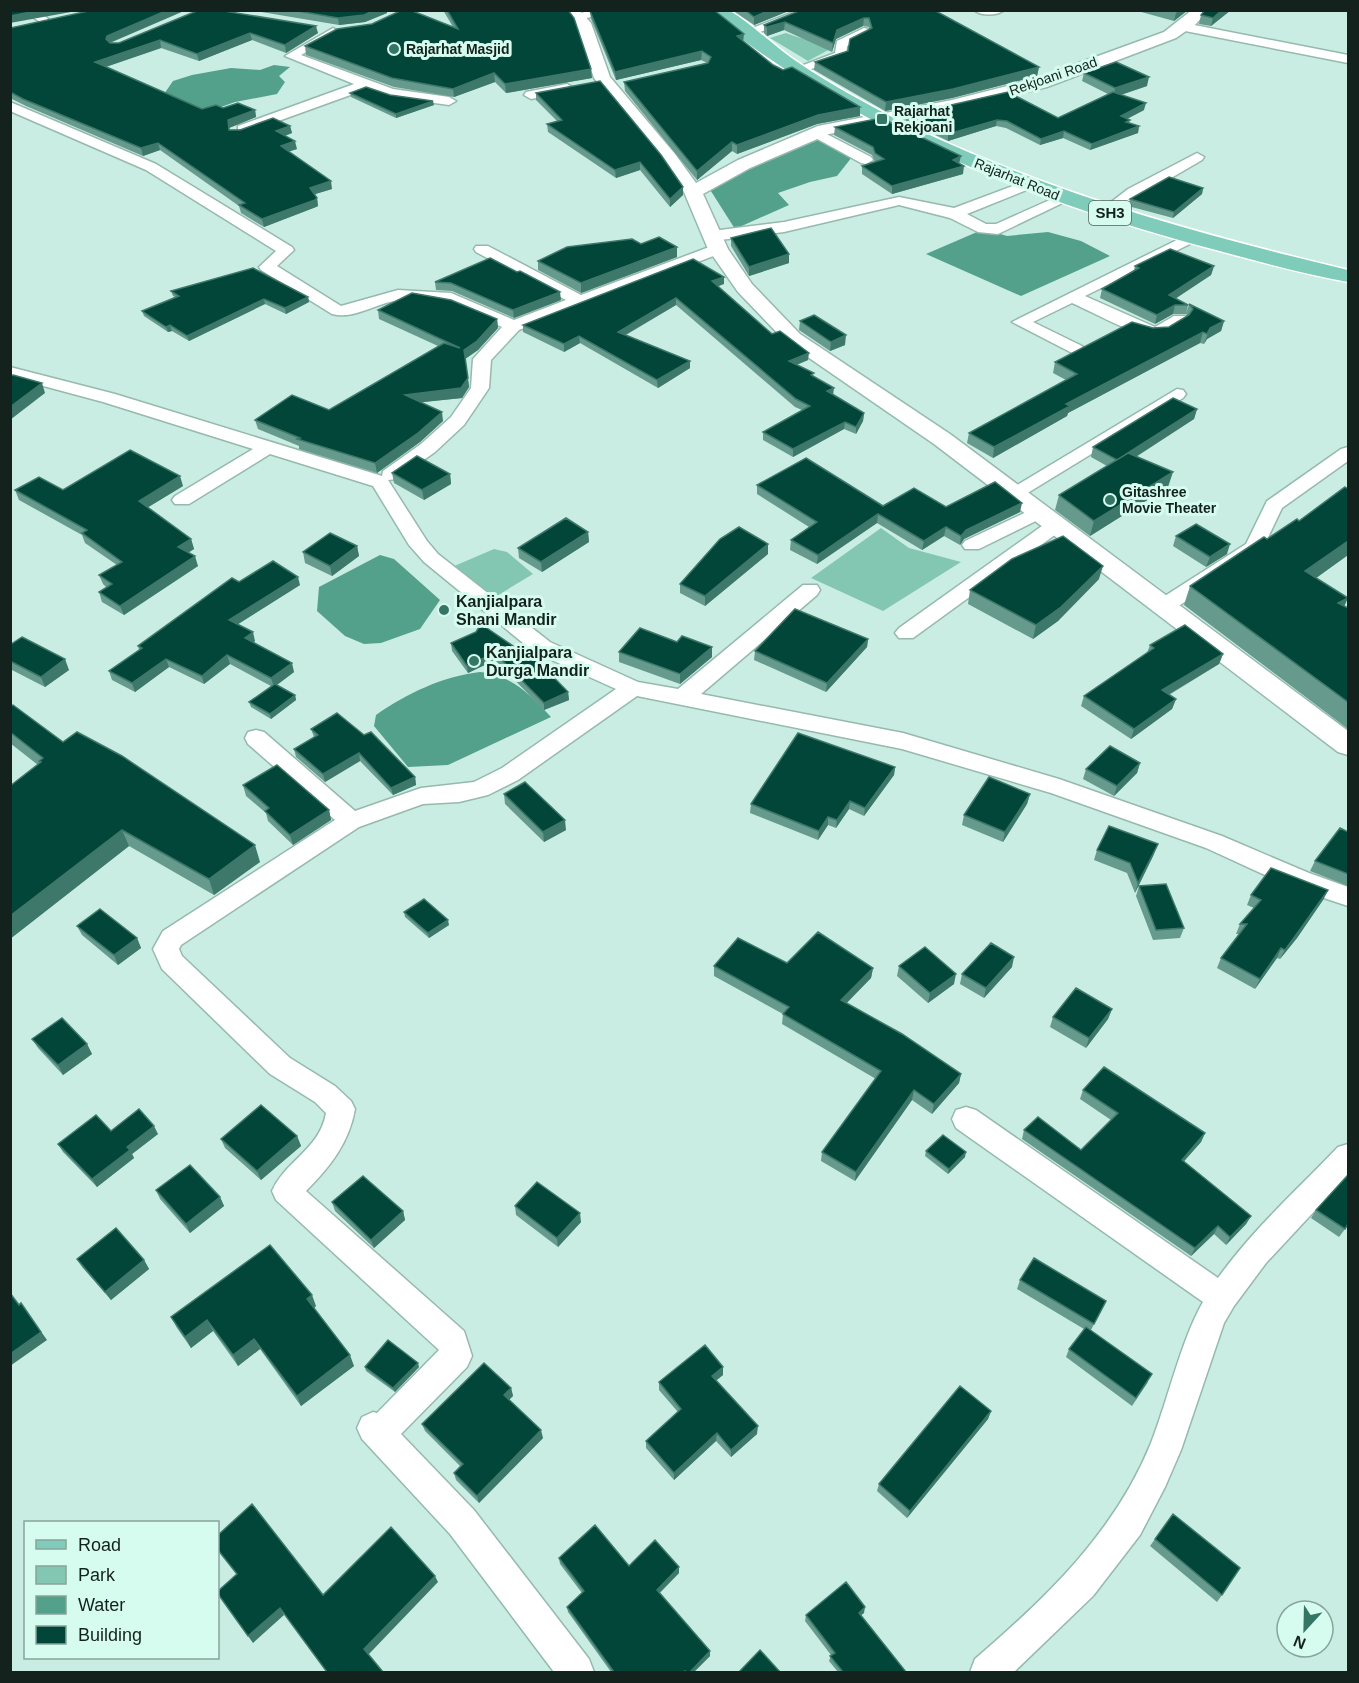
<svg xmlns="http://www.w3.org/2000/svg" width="1359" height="1683" viewBox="0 0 1359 1683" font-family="Arial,sans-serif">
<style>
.green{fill:#83c7b3}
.water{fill:#53a08b}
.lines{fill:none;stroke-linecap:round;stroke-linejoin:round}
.minor-casing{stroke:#96b9ae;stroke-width:3}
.tertiary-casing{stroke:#96b9ae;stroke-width:3}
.primary-casing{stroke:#fff;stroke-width:3}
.minor{fill:#fff;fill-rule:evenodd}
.tertiary{fill:#fff;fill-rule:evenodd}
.primary{fill:#80ccbb;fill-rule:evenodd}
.wall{fill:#659a8d}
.shaded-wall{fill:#3d786b}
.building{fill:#014638;stroke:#3d786b;stroke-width:1.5}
.poi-dot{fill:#357565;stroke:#d6fbef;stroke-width:2}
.labels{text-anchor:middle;stroke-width:6;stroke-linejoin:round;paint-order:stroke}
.far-poi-label{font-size:14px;font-weight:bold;fill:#14221e;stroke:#d6fbef;text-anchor:start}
.far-street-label{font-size:14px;fill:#14221e;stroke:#d6fbef}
.shield{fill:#d6fbef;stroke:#4e635d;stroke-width:1.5}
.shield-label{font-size:15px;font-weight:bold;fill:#14221e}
.poi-label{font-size:16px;font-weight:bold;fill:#14221e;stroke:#d6fbef;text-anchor:start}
</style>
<rect width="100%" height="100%" fill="#c9ede2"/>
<!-- green -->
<path class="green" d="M786,33c17,7 31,7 46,15l-24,13 -38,-23z
M881,528l28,20 52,14 -78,49 -72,-33z
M494,549l13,3 26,22 -48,29 -40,-33z"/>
<!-- water -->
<path class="water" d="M274,65l16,2 -11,9 6,6 -8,12 -42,8 -31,11 -42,-16 11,-16 19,-6 39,-7 29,2z
M817,137l35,20 -15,19 -27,6 -32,11 11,12 -54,24 -26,-41 10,-8z
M984,229l23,7 41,-4 33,9 29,15 -89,40 -95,-42z
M380,555l14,4 46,41 -20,29 -39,14 -17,1 -19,-8 -28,-25 2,-24z
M480,672c31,3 50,22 71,45l-103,48 -40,2 -34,-41 2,-11c30,-21 67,-39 104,-43z"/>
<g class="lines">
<!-- minor casing -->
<g class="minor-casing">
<path id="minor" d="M22,10h15l15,12 -6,4z
M589,10h23l-34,11 -6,-4z
M799,10h19l-58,22h-8l-2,-3z
M974,10h30c-7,6 -23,6 -30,0z
M1184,23l164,32v8l-168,-33 -2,-3z
M333,28l6,4 -2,3 -36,20 92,34 56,8 7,4 -7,4 -58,-8 -24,-8 -119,43h-10v-6l116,-42 -69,-28z
M864,28l4,1 1,6 -22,11 -1,12 -38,12 -7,-4 34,-13 2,-12z
M567,84l7,4 -2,3 -41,8 -7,-4 2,-3z
M10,102l146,62 136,83 2,3 -17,16 64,40 57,-16 53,3 63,27 52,-20 -90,-48 -2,-3 2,-3h12l93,49 131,-49h12l2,3 -2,3 -205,78 -28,30 -2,28 -25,37 -29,27 -38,27 -9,1 39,61 11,13 112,88 88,40 40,7 125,-104h14l3,5 -3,5 -116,99 202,39 156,46 163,57 87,37 39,14v19l-57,-19 -85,-39 -155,-55 -149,-44 -265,-53 -119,84 -30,15 -29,7 -36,2 -64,23 -178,118 -2,4 3,7 108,102 45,28 16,15 4,8c-6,34 -25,58 -49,82l158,140 8,25 -5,11 -66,67 73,76 115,149 5,13h-40l-104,-138 -88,-95 -5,-11 5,-11 11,-5 4,1 62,-63 -163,-150 -4,-9c13,-30 48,-42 54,-78l-11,-11 -45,-28 -108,-105 -9,-20 10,-18 172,-111 -87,-76 -3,-6 3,-6 8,-2 8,2 91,79 66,-23 53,-6 28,-14 114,-79 -82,-37 -110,-90 -15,-17 -36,-59 -103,-32 -81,50h-14l-3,-4 3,-4 78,-47 -150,-47 -93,-25v-10l105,27 267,82 1,-5 38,-27 30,-27 20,-29 2,-29 29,-32c-33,-15 -64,-31 -102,-27 -22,2 -45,20 -68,14l-71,-44 -2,-3 17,-16 -130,-81 -136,-59z
M817,129l54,28 2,3 -7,4 -5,-1 -49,-27 -2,-3z
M1197,153l7,4 -2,3 -84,49h-10l-2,-3 22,-17z
M1029,180l5,1 2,3 -2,3 -67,27 19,10h10l65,-29h10l2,3 -75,36 -20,-2 -28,-14 -51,-13 -115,27 -72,9 -8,-5 8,-5 72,-9 115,-25 55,11z
M1191,233l8,5 -3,3 -111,55 70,31 19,-11h12l2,4c-7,10 -25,19 -37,16 -22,-3 -58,-24 -79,-33l-39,19 49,24 3,4 -3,4 -6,1 -64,-33z
M1177,389l6,1 3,4 -3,4 -162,99 -7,2 -10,-6z
M1348,447v14l-66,47 -21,44 -90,59h-14l-3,-5 3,-5 89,-57 21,-43 74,-52z
M1039,506l10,6 -3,4 -67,33h-14l-3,-4 3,-4z
M1056,519l10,6 -3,4 -150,109h-14l-4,-5 4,-5 150,-107z
M966,1107l10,3 242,168c35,-49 79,-88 120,-131l10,-3v31l-82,88 -32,43 -10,17 -43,127 -16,37 -25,48 -47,61 -79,76h-44l5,-13c72,-62 140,-127 176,-216 17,-43 30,-103 52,-141l-247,-174 -4,-9 4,-9z"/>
</g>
<!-- tertiary casing -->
<g class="tertiary-casing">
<path id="tertiary" d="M563,10h16l12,13 19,54 65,77 21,29 42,-23 80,-34 134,-26 83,-21 129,-47 28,-22h16l-12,14 -20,14 -129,49 -95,23 -123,24 -79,34 -47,26 25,55 24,35 48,50 150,100 398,297v24l-10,-3 -404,-308 -148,-102 -48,-50 -30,-43 -24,-57 -21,-30 -69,-84 -18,-53z"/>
</g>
<!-- primary casing -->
<g class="primary-casing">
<path id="primary" d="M709,10c5,0 13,-1 18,0 13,4 51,39 66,49 29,20 61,38 93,55 147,74 303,118 462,156v12c-44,-8 -88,-20 -132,-32 -147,-39 -287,-91 -417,-172 -21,-13 -75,-49 -90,-68z"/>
</g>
<!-- minor -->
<use href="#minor" class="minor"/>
<!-- tertiary -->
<use href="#tertiary" class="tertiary"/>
<!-- primary -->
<use href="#primary" class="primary"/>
</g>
<!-- wall -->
<path class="wall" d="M93,10h93l-76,33h9l80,-33 119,23 -32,20 -34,-13 -53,21 -38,-13 -56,19 97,42 21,-1 32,2 1,7 -27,11 1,2 60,-4 2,7 -7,3 12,13 -8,2 43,38 -17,5 2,4 1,8 -2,1 -52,20 -23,-14 -2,-7 -79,-56 -17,6 -117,-50 -16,-8v-70z
M250,10h137v3l-22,9 -26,3z
M443,10h125l24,68 -86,15 -11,-11 -41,15 -60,-10 -88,-32 -1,-9 148,-19z
M732,10h59l-37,15z
M801,10h133l105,57 -2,9 -85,22 -67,13 -71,-41 1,-8 33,-11 21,-22v-2l-6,-1 -27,13 -4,13 -48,-22 -17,6 -3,-3v-8z
M1134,10h54l-14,11z
M1205,10h26l-20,16 -12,-2 2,-9z
M590,11l153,31 30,23 87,42v9l-43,8 -80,30 -5,-3 -35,29 -72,-89 -1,-9 83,-19 -6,-3 -85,20 -25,-61z
M1084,73l63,13 -26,9 23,15 -17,9 3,1 -1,3 10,3 -1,7 -48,17 -27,-12 -23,7 -34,-17 -10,-2 -48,15 -42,-20 1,-6 151,3 50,-24 -26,-13z
M350,93l84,12 -38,13 -45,-21z
M536,93l147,94v8l-13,12 -30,-37 -24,8 -68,-46 -1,-8 10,-3 -21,-21z
M835,127l125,36 3,11 -71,20 -30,-20v-8l13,-4 -3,-7 -38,-20z
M1203,188l-1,6 -29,24 -45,-12 2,-7z
M731,238l58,25 -40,13 -18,-30z
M641,244l36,3v10l-96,36 -43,-23v-9z
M490,258l71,42 -47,18 -62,-27 -16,-1 -1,-8z
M1135,266h79l-3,9 -36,24 13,6 -2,9h-13l-18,10 -55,-26 2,-9 32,-19z
M724,284l-7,2 55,48 36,26 -11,5 17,11 19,19 31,18 -1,8 -7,13 -12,-5 -51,28 -30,-17v-8l39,-22 -7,-3 -119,-102 -50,30 64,26v7l-32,20 -78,-45 -16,9 -41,-20v-7z
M171,291l137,6 1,5 -23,12 -21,-10 -76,37 -17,-10 -4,1 -24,-16 -2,-5 33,-14 -2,-1z
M1189,304l35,17 -3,10 -14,8 -3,5 -4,-1 -132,70 -1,3 -74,42 -26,-15 2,-10 97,-53 -13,-7 2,-11 98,-34 16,-1 19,-11 -2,-2z
M378,310l119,9 1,9 -20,22 -13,9 4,28 -7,11 -41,4 22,19 -23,21 -43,31 -78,-24v-3l-41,-17 -3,-9 74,-10 109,-64 -59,-27z
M800,321l45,24 -15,6 -31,-21z
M1197,409l-3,10 -58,38 32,30 -78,49 -35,-26 4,-15 48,-29 -16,-9 2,-10z
M392,473l58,1 1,10 -27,16 -30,-17z
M757,485l126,21 63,1 74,5 -56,27 -4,6 -16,-9 -22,14 -45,-27 -60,41 -27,-14 1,-10 18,-13 -52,-33z
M183,486l-35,21 43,32 3,10 -6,4 10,13 -74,49 -22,-13 -3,-10 8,-4 -4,-4 -4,-9 18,-10 -32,-22 -3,-8 -63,-35 -4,-10z
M1348,489v66l-32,23 28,28 4,2v121l-164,-124 6,-19 109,-65z
M588,532l1,10 -47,30 -23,-14 -1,-10z
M1176,536l51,18 -21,13 -33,-21z
M357,546l2,10 -27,20 -27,-13 -2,-11z
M768,554l-63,52 -25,-13v-9z
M1099,579l-41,42 -25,18 -65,-35 2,-14z
M239,582l61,3 -62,39 17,17 -1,1 40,30 -17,13 18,10 1,5 -25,19 -20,-12 -2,-5 22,-16 -41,-22 -26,20 -35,-17 -34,25 -23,-12 -3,-9 30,-21 -1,-4z
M868,639l-1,8 -41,45 -72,-32 1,-9z
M451,643l81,16 36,33 1,8 -25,10 -49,-50 -27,13 -16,-22z
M10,645l59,25 -24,17 -35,-18z
M1150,645l73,9 -4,10 -50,31 7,4 -4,10 -41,30 -50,-33 3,-10 63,-43z
M712,647v10l-32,27 -61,-22v-10z
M10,706l53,36 197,120 -46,33 -85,-49 -119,93v-153l28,-21 -28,-22z
M311,729l104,48 1,8 -23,10 -33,-34 -35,21 -29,-25 -2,-8 20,-12z
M1140,763l-3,10 -23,23 -31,-17 3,-10z
M895,767l-1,8 -30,41 -15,-7 -13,19 -8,-3 -10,15 -68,-27 1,-9z
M243,785l86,25 2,10 -38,25 -25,-24 -2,-8 -20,-17z
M504,794l62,36 -22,12 -39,-38z
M1030,794l-3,10 -24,38 -41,-17 2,-10z
M1348,832v54l-38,-15 5,-10z
M1097,850l57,4 -19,39 -8,-20 -33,-13z
M1139,886l45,42 -4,10 -27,2 -17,-44z
M1328,890l-5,10 -26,38 -17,21 -3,-1 -22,31 -38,-21 4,-10 18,-24h-3l4,-10 14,-16 -7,-3 4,-10z
M404,912l45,13 -20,13 -24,-21z
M77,926l60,12 4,10 -23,17 -36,-30z
M787,963l86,5 -2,10 -25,25 115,71 -2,9 -27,31 -20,-14 -57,81 -34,-20 1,-9 54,-73 -94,-55 1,-10 -69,-38v-10z
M899,966l55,18 -26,19 -31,-27z
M1012,967l-28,31 -24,-14 2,-10z
M1112,1009l-4,10 -22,29 -36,-21 3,-10z
M32,1039l55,5 5,10 -29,21 -25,-27z
M1083,1090l122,43 -4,9 -17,19 67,55 -5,8 -20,21 -12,-11 -23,22 -169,-117 2,-9 57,20 30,-30 -31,-21z
M111,1131l47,3 -26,20 2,4 -37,29 -34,-35 -5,-8z
M297,1136l4,10 -40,34 -36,-32 -4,-9z
M926,1151l39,6 -17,17 -23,-18z
M156,1190l64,7 4,9 -34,27 -30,-34z
M332,1202l71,9 2,9 -31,28 -39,-37z
M515,1206l66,16 -23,25 -42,-32z
M1316,1210l32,15 -9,12 -28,-19z
M77,1259l67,1 5,9 -38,31 -29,-33z
M1020,1280l86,21 -15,29 57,52 -16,24 -66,-49 3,-8 15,-20 -67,-40z
M316,1306l-2,2 40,58 -53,40 -41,-57 -22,17 -25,-35 -22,17 -14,-20 -6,-11z
M365,1367h54l-24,25 -29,-21z
M723,1367v8l-7,5 41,54 -26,23 -15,-16 -42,39 -28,-32v-7l32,-29 -19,-22v-8z
M511,1388l2,8 -4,3 34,39 -64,65 -23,-23 -2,-7 6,-7 -35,-35 -3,-7z
M991,1411l-3,8 -81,99 -30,-27 2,-7z
M1173,1514l49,81 -5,7 -67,-56z
M559,1558l70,8 50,7 -19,20 50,63 -16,16h-83l-43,-60 -1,-5 15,-14 -22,-29z
M864,1613l-3,2 45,57h-68l-9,-11 2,-6 -26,-34 1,-6z"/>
<!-- shaded-wall -->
<path class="shaded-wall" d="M41,10h41l-72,13v-7z
M168,10h18l-77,33 -3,-4 1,-3z
M375,10h12v3l-22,9 -26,3 -1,-7z
M770,10h21l-37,15v-8z
M1179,10h9l-14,11 2,-8z
M1222,10h9l-20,16 2,-8z
M864,18l-1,8 -27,13 -4,13 1,-9 4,-13z
M785,22l-1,8 -17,6v-9z
M316,26l2,7 -32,20 -1,-8z
M250,33l2,7 -53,21 -2,-7z
M744,34l-1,9 -6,-7z
M160,40l1,8 -64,22 -2,-8z
M702,51l-1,9 -85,20 -1,-8z
M1039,67l-2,9 -85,22 -67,13 1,-9z
M591,69l1,9 -86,15 -1,-9z
M494,73l1,9 -41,15 -1,-8z
M1149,77l-2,9 -33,11 1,-9z
M433,101l1,4 -38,13v-4z
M1146,103l-2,7 -25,13 2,-7z
M860,107v9l-43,8 -80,30v-9l81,-30z
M255,110l1,7 -27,11 -1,-8z
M997,120l-1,6 -48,15v-7z
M290,126l2,7 -14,5 -2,-7z
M1139,126l-1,7 -48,17 2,-6z
M1064,131l-1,7 -23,7 1,-6z
M295,141l2,8 -15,5 -1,-8z
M732,142v9l-35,29v-9z
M158,143l2,7 -17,6 -2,-8z
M961,156l-2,8 -6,-4z
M640,162v8l-24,8 -1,-8z
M964,166l-1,8 -71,20v-8z
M331,181l1,8 -20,6 -2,-7z
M683,187v8l-13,12v-8z
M1203,188l-1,6 -29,24 1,-6z
M317,198l1,8 -2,1 -52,20 -2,-8z
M677,247v10l-96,36v-10z
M789,254v9l-40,13v-9z
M1214,266l-3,9 -44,29 2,-9z
M724,277v7l-13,5 1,-8z
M560,292l1,8 -47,18 -1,-8z
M308,297l1,5 -23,12 -1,-6z
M676,298v7l-58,34v-7z
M264,299l1,5 -76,37 -2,-5z
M1175,305l-2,9 -18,10 2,-9z
M497,319l1,9 -20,22 -13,9 -1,-9z
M1224,321l-3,10 -14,8 -3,5 6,-16z
M170,325l2,6 -4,1 -2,-5z
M1203,332l-3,11 -132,70 -1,3 -74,42 1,-11 72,-43z
M846,335l-1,10 -15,6 1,-9z
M579,336l1,7 -16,9v-8z
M809,353l-1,7 -20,8 1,-7z
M690,361v7l-32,20 -1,-8z
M468,378l1,9 -7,11 -56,6 -1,-9z
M42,383l3,10 -35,27v-13z
M834,388l-1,7 -6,-4z
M1197,409l-3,10 -79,51 3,-10z
M442,412l1,9 -23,21 -43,31 -2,-10z
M864,413l-1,8 -7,13v-7z
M845,422l-1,7 -51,28v-8z
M1173,472l-5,15 -78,49 4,-15z
M450,474l1,10 -27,16 -2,-10z
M180,476l3,10 -41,25 -3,-10z
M1022,503l-2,9 -56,27 -4,6 1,-9 5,-6z
M878,514l-1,9 -60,41 1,-9z
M946,527l-2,9 -22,14 2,-9z
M588,532l1,10 -47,30 -1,-10z
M191,539l3,10 -13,8 -3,-10z
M1348,541v14l-50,36 7,-20z
M768,544v10l-63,52v-10z
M1230,544l-3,10 -21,13 4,-10z
M357,546l2,10 -27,20 -2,-10z
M195,556l3,10 -74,49 -4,-9z
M1103,566l-4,13 -41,42 -25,18 3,-14z
M298,577l2,8 -68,43 -3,-8z
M1348,598l-9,20 -1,-15z
M253,632l2,9 -7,5 -3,-8z
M868,639l-1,8 -41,45 1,-9z
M712,647v10l-32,27v-10z
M495,653v7l-27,13 -1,-7z
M1223,654l-4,10 -60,36 3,-10z
M227,655l3,9 -26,20 -2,-8z
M65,659l4,11 -24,17 -4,-10z
M166,659l3,8 -34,25 -3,-9z
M292,663l2,9 -20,15 -3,-9z
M568,692l1,8 -25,10v-7z
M295,695l1,5 -25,19 -1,-5z
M1176,699l-4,10 -41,30 3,-10z
M359,753l1,8 -35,21 -2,-8z
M1140,763l-3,10 -23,23 3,-10z
M895,767l-1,8 -30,41 1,-8z
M415,777l1,8 -23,10 -2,-7z
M1030,794l-3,10 -24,38 2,-10z
M850,801l-1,8 -13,19 1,-8z
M329,810l2,10 -38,25 -3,-10z
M828,817v8l-10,15 1,-9z
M565,820l1,10 -22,12 -1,-10z
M122,830l7,16 -119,93v-23z
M1158,844l-4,10 -19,39 3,-10z
M255,845l5,17 -46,33 -5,-16z
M1328,890l-5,10 -26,38 -17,21 5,-9z
M448,920l1,5 -20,13 -1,-5z
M137,938l4,10 -23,17 -4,-10z
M1281,948l-4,10 -22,31 5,-10z
M1014,957l-2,10 -28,31 2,-10z
M873,968l-2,10 -31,32 1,-10z
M956,974l-2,10 -26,19 2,-10z
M1112,1009l-4,10 -22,29 3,-10z
M87,1044l5,10 -29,21 -5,-10z
M961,1074l-2,9 -27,31 2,-10z
M914,1090l-2,10 -57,81 1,-9z
M154,1126l4,8 -26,20 2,4 -37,29 -5,-8 35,-32z
M1205,1133l-4,9 -23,26 4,-8z
M297,1136l4,10 -40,34 -4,-9z
M966,1152l-1,5 -17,17 1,-5z
M220,1197l4,9 -34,27 -4,-9z
M403,1211l2,9 -31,28 -3,-8z
M580,1213l1,9 -23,25 -1,-9z
M1251,1216l-5,8 -20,21 4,-8z
M1218,1226l-4,8 -23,22 4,-8z
M144,1260l5,9 -38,31 -6,-8z
M312,1295l4,11 -4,4 -5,-11z
M21,1303l26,37 -37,26v-12z
M207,1320l6,11 -22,17 -6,-11z
M254,1339l6,10 -22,17 -5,-11z
M350,1355l4,11 -53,40 -4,-10z
M418,1363l1,4 -24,25 -2,-4z
M723,1367v8l-11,9v-8z
M511,1388l2,8 -7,7 -2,-8z
M991,1411l-3,8 -81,99 3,-7z
M758,1426l-1,8 -26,23v-7z
M541,1430l2,8 -64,65 -2,-7z
M717,1433l-1,8 -42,39v-7z
M679,1567v6l-22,22v-5z
M435,1576l3,6 -70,73 -4,-6z
M865,1607l-1,6 -7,5 2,-5z
M280,1608l4,7 -31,28 -5,-7z
M710,1651v5l-16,16h-4z"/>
<!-- building -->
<path class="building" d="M10,10h31l-31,6z
M93,10h75l-61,26 -1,3 4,4h9l80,-33h19l98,16 -31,19 -35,-12 -53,21 -37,-14 -65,22 107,47 14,-4 7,3 15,-5 17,7 -27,10 1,10h11l33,-12 17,8 -14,5 19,10 -14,5 50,35 -21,7 7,10 -2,2 -53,19 -23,-14 6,-2 -87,-60 -17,5 -118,-49 -13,-7v-64z
M292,10h83l-11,5 -26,3z
M402,10h8l48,19 -11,-19h121l6,8 17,51 -86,15 -11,-11 -41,16 -61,-11 -87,-32 32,-17 35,-5z
M592,10h122l30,24 -7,2 36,29 10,5 9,-3 68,40 -42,8 -81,30 -5,-3 -35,29 -73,-89 84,-19 3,-6 -9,-6 -87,21 -25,-61z
M745,10h25l-16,7z
M801,10h133l105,57 -86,22 -67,13 -71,-40 33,-11 2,-12 22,-11 -3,-10h-5l-27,12 -4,13 -48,-21 -18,5 -3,-2z
M1205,10h17l-9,8 -12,-3z
M1116,62l33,15 -34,11 -31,-15z
M600,81l61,74 22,32 -13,12 -30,-37 -25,8 -68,-46 15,-4 -26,-27z
M366,87l24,8 43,6 -37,13 -46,-21z
M1008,92l50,26 55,-26 33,11 -25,13 9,4 -4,2 13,4 -47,18 -28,-13 -23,8 -34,-18 -10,-1 -49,14 -41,-19z
M881,118l80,38 -8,4 11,6 -72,20 -30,-20 22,-7 -9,-6 -2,-6 -38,-20z
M1169,177l34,11 -29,24 -44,-13z
M771,228l18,26 -40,13 -18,-29z
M659,237l18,10 -96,36 -43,-22 29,-14 65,-8 9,5z
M1170,249l44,17 -45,29 19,10h-13l-18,10 -55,-26 37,-21 -4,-2z
M490,258l27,14 3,-1 40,21 -47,18 -62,-27 -16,-1z
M693,259l31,18 -12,4 60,53 8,-3 29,22 -20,8 25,12 -3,2 23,13 -7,3 37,22 -8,14 -11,-5 -52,27 -30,-17 47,-26 -14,-7 -120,-101 -58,34 72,29 -33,19 -78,-44 -15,8 -41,-19z
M253,268l55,29 -23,11 -21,-9 -77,37 -17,-11 -4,2 -24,-16 37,-15 -8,-5z
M412,293l39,7 46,19 -20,22 -13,9 4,28 -7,10 -56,7 37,17 -24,21 -43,30 -78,-24 3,-1 -45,-18 37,-25 37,15 115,-67 16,5 -82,-38z
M1189,304l35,17 -14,7 -3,6 -4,-2 -137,72 4,2 -76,41 -25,-14 108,-59 -22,-12 77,-40 21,6 16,-1 20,-12 4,-6z
M814,315l32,20 -15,7 -31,-21z
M13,375l29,8 -32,24v-30z
M1173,398l24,11 -80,51 -24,-13z
M130,450l50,26 -41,25 52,38 -13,8 17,9 -75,50 -21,-14 13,-8 -13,-9 23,-13 -40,-29 5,-3 -72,-40 24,-13 24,13z
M1128,453l45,19 -79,49 -35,-26z
M417,456l33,18 -28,16 -30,-17z
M806,458l77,48 31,-18 32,19 49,-25 27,21 -56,27 -5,6 -15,-9 -22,14 -46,-27 -60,41 -27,-15 26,-18 -60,-37z
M1345,487l3,2v52l-43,30 43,27 -10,5 10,5v94l-158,-116 74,-49 3,2 30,-20 2,2z
M566,518l22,14 -47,30 -23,-14z
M1196,524l34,20 -20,13 -34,-21z
M739,527l29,17 -63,52 -25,-12 40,-45z
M330,533l27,13 -27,20 -27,-14z
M1063,536l40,30 -42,41 -25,18 -66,-35 42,-31z
M273,561l25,16 -69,43 24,12 -8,6 47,25 -21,15 -44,-23 -25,21 -36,-17 -34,24 -23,-12 33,-23 -4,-2 94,-68 7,4z
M795,609l73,30 -41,44 -72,-32z
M481,624l51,35 3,-1 33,34 -24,11 -49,-50 -28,13 -16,-23 25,-11z
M1185,625l38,29 -61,36 14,9 -42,30 -50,-33 70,-48 -4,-3z
M640,628l37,14 5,-6 30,11 -32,27 -61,-22z
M22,637l43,22 -24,18 -31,-16v-16z
M275,684l20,11 -25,19 -21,-12z
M13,705l50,37 14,-10 45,24 133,89 -46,34 -87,-49 -112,86v-130l31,-24 -2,-1 4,-3 -33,-26v-26z
M337,713l27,22 7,-3 44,45 -24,11 -32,-35 -36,21 -29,-25 24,-14 -7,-6z
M798,733l97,34 -30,41 -15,-7 -13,19 -9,-3 -9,14 -68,-27z
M1110,746l30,17 -23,23 -31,-17z
M277,765l52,45 -39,25 -25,-24 4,-3 -26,-23z
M989,777l41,17 -25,38 -41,-17z
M525,782l40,38 -22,12 -39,-38z
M1109,826l49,18 -20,39 -8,-20 -33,-13z
M1340,828l8,4v42l-33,-13z
M1271,868l57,22 -27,38 -16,22 -4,-2 -21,31 -39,-21 26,-34h-7l21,-24 -10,-5z
M1166,884l18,44 -28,2 -17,-44z
M424,899l24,21 -20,13 -24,-21z
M100,909l37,29 -23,17 -37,-29z
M818,932l55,36 -32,32 61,34 59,40 -27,30 -20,-14 -58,82 -34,-20 59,-81 -98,-57 6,-7 -75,-41 24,-28 49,25z
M991,943l23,14 -28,31 -24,-14z
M925,947l31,27 -26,19 -31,-27z
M1076,988l36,21 -23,29 -36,-21z
M62,1018l25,26 -29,21 -26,-26z
M1104,1067l101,66 -23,27 69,56 -21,21 -12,-11 -23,22 -171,-118 14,-13 43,33 37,-37 -35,-23z
M261,1105l36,31 -40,35 -36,-32z
M139,1109l15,17 -27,21 3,3 -38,29 -34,-35 38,-29 15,16z
M943,1135l23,17 -17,17 -23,-18z
M190,1165l30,32 -34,27 -30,-34z
M1348,1175v49l-3,5 -29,-19z
M363,1176l40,35 -32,29 -39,-38z
M537,1182l43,31 -23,25 -42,-32z
M116,1228l28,32 -39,32 -28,-33z
M270,1245l42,50 -5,4 43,56 -53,41 -43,-57 -21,16 -26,-35 -22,17 -14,-20z
M1034,1258l72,43 -12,23 -74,-44z
M10,1293l9,12 2,-2 20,29 -31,22z
M1086,1327l66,47 -16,24 -67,-49z
M388,1340l30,23 -25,25 -28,-21z
M705,1345l18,22 -11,9 46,50 -27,24 -14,-17 -43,40 -28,-32 35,-32 -22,-27z
M484,1363l27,25 -7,7 37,35 -64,66 -23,-23 9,-9 -41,-40z
M960,1386l31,25 -81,100 -31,-27z
M252,1504l71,91 68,-68 44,49 -71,73 19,23h-56l-47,-64 -32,28 -30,-42v-3l19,-17 -19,-24v-15z
M1173,1514l67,54 -18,27 -67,-56z
M595,1525l34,41 26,-26 24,27 -22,23 53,61 -20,21h-4l-1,-1 -2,1h-69l-47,-65 17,-16 -25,-33z
M846,1582l19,25 -6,6 47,59h-63l-13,-16 5,-3 -29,-38z
M760,1650l20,22h-41z"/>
<!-- markers -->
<g class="poi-dot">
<circle cx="394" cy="49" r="6"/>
<rect x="876" y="113" width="12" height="12" rx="3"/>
<circle cx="1110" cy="500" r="6"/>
<circle cx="444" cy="610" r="6"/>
<circle cx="474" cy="661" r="6"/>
</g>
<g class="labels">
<!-- far-poi labels -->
<g class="far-poi-label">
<text x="406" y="54">Rajarhat Masjid</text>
<text x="894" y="116">Rajarhat<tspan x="894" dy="16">Rekjoani</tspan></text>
<text x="1122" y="497">Gitashree<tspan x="1122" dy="16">Movie Theater</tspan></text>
</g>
<!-- far-street labels -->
<g class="far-street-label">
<text transform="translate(1053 76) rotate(-19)" y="5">Rekjoani Road</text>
<text transform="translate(1017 179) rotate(22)" y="5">Rajarhat Road</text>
</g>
<!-- shield labels -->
<rect class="shield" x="1089" y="201" width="42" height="24" rx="4.5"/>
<g class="shield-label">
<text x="1110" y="218">SH3</text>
</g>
<!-- poi labels -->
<g class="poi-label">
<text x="456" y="607">Kanjialpara<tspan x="456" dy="18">Shani Mandir</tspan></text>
<text x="486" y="658">Kanjialpara<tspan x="486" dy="18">Durga Mandir</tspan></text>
</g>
</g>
<!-- border -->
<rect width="1359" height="1683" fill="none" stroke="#14221e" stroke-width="24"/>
<!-- legend -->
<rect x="24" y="1521" width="195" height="138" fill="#d6fbef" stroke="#88a49b" stroke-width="1.5"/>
<rect x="36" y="1540" width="30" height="9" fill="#80ccbb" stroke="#88a49b" stroke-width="1.5"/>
<text x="78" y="1551" font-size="18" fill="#14221e">Road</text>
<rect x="36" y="1566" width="30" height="18" fill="#83c7b3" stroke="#88a49b" stroke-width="1.5"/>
<text x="78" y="1581" font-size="18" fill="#14221e">Park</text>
<rect x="36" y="1596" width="30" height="18" fill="#53a08b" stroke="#88a49b" stroke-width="1.5"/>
<text x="78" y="1611" font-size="18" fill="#14221e">Water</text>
<rect x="36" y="1626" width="30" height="18" fill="#014638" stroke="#88a49b" stroke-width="1.5"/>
<text x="78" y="1641" font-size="18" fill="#14221e">Building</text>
<!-- north arrow -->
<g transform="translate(1305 1629) rotate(202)"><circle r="28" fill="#d6fbef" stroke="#88a49b" stroke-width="1.5"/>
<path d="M0-4.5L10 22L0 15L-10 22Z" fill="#357565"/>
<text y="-9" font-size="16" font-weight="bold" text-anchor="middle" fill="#14221e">N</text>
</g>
</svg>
